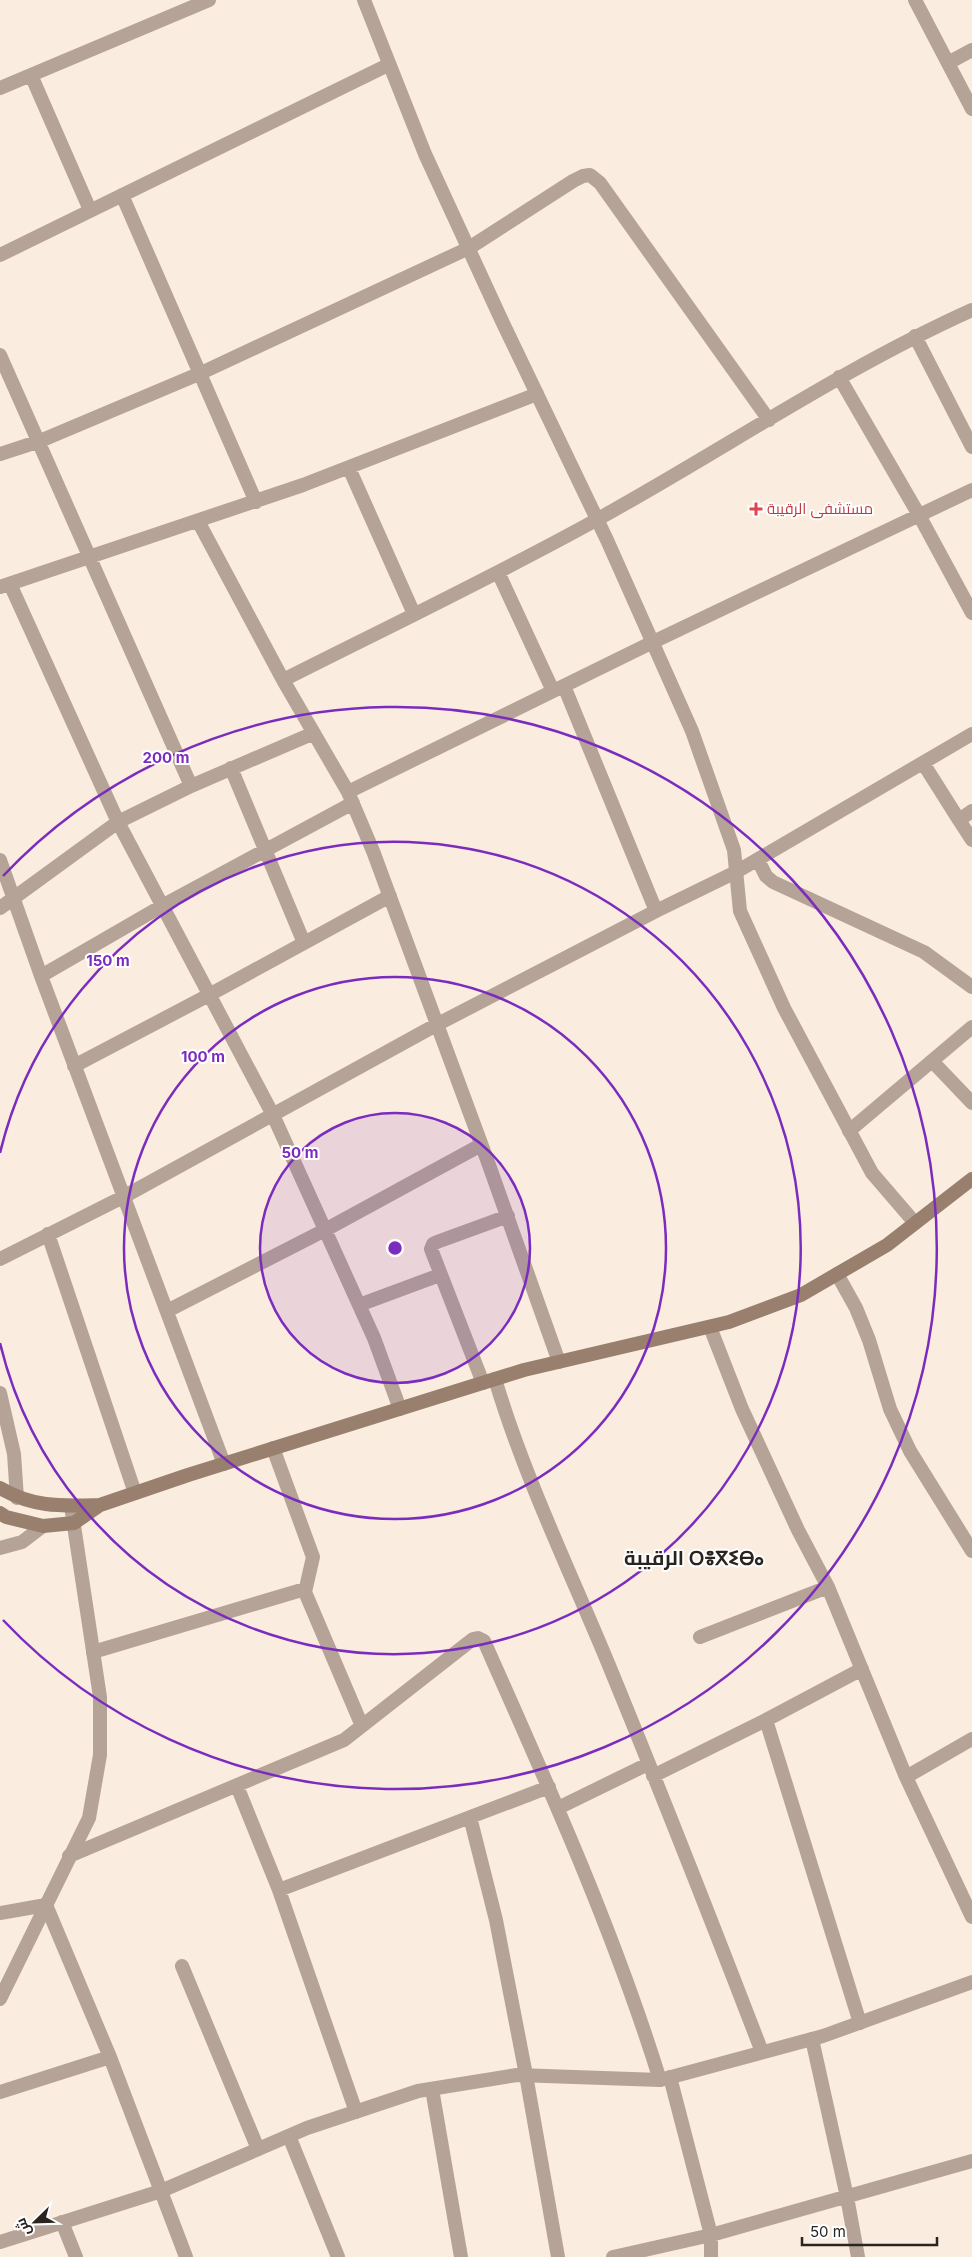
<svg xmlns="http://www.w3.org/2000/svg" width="972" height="2257" viewBox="0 0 972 2257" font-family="Inter,Cairo,'Noto Sans Tifinagh',sans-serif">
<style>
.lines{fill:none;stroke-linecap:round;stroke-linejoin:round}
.minor{stroke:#b5a397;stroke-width:14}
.tertiary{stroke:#b5a397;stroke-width:14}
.secondary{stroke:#997f6d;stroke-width:14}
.ring{fill:none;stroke:#7b2cbf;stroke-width:2.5}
.health-dot{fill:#e0444e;stroke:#fff;stroke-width:2}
.labels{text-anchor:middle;stroke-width:4;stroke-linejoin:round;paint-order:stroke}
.health-label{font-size:15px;fill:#be3a42;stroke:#fff;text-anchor:start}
.district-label{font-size:20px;font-weight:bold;fill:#29241f;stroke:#fff}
.centre{fill:#7b2cbf;stroke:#fff;stroke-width:2.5}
.ring-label{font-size:15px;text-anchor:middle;font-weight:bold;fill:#7b2cbf;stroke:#fff;stroke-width:4;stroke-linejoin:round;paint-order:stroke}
</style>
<rect width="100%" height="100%" fill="#faecde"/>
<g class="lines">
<!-- minor -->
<path class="minor" d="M915,0l57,109
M948,63l24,-13
M31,75l59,135
M0,88l209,-88
M122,195l134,307
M0,255l388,-190
M915,336l57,111
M0,355l191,431
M839,377l80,138 53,98
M0,454l40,-13 161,-68 268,-125 104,-67 10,-5 7,-1 10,8 169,237
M349,468l65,146
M198,521l85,159 65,112 25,59 116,314 70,197
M498,572l55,119
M10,584l108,238 155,293 101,223 26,71
M0,587l303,-102 234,-91
M283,680c105,-53 212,-104 315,-161 125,-69 243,-150 374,-209
M564,686l92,225
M923,763l36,57 13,-9
M231,768l73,175
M348,792l305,-150 319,-152
M959,820l13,20
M0,860l41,116 183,488
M758,860l8,16 7,6 151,70 48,35
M0,908l118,-86 73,-36 123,-53
M41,976l121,-70 191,-103
M933,1062l39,41
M74,1066l135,-71 181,-99
M849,1131l123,-104
M48,1234l87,259
M0,1259l125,-63 311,-171 220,-114 80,-39 236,-138
M837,1274l19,34 13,32 21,69 20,42 62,100
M359,1305l81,-30
M167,1311l158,-81 156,-85
M710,1327l32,82 56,121 30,57 78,190 66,140
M495,1379c29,97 74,190 113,284 53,129 104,259 154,389
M483,1383l-52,-134 2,-5 4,-2 71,-26
M0,1393l14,61 3,44
M273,1448l40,109 -8,35 57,134
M0,1548l22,-6 21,-16
M700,1637l128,-50
M93,1652l212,-63
M766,1720l96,-51
M653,1776l113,-56 94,303
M906,1777l66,-38
M237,1786l42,104 77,222
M558,1808l90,-44
M470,1817l26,103 30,155 32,182
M69,1856l275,-116 129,-101 5,-1 6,3c64,144 129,288 176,439
M279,1890l270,-103
M0,1913l46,-8 64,152 76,200
M182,1966l76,183
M812,2039l35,158 11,60
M670,2077l41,158v22
M432,2089l29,168
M0,2092l110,-35
M289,2136l49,121
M62,2222l14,35
M613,2257l98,-22 261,-74"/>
<!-- tertiary -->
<path class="tertiary" d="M364,0l61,154 76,165 106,221 85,191 42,119 6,61 44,97 88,165 43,50
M0,1999l89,-181 11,-63v-58l-29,-191
M0,2242l161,-51 146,-63 111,-37 99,-16 143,5 163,-44 149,-54"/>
<!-- secondary -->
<path class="secondary" d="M0,1488c34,20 62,18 100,17
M0,1513l6,4 37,9 31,-3 26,-18 88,-30 307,-96 29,-9 205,-48 72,-27 86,-50 85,-66"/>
</g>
<!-- distance rings -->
<circle cx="395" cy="1248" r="135" fill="#7b2cbf" fill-opacity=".12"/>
<g class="ring">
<circle cx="395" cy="1248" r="135"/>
<circle cx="395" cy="1248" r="271"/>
<path d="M0 1153A406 406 0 1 1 0 1343"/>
<path d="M3 876A541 541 0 1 1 3 1620"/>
</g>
<!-- markers -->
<path class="health-dot" d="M753.5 501.5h5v5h5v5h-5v5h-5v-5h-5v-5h5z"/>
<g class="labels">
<!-- health labels -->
<g class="health-label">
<text x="767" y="514">مستشفى الرقيبة</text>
</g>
<!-- district labels -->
<g class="district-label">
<text x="694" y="1565">الرقيبة ⵔⴻⴳⵉⴱⴰ</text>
</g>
</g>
<circle cx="395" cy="1248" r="8" class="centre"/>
<g class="ring-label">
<text x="166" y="763">200 m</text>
<text x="108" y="966">150 m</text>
<text x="203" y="1062">100 m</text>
<text x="300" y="1158">50 m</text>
</g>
<!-- north arrow -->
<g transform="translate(35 2222) rotate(247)" stroke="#ffffff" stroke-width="4" paint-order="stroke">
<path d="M0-4L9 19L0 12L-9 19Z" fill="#29241f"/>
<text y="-8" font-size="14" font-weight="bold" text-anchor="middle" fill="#29241f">ش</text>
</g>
<!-- scale -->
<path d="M802 2237v8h135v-8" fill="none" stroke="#29241f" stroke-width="2.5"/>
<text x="810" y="2237" font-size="15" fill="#29241f" stroke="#ffffff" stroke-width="4" paint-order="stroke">50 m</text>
</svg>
